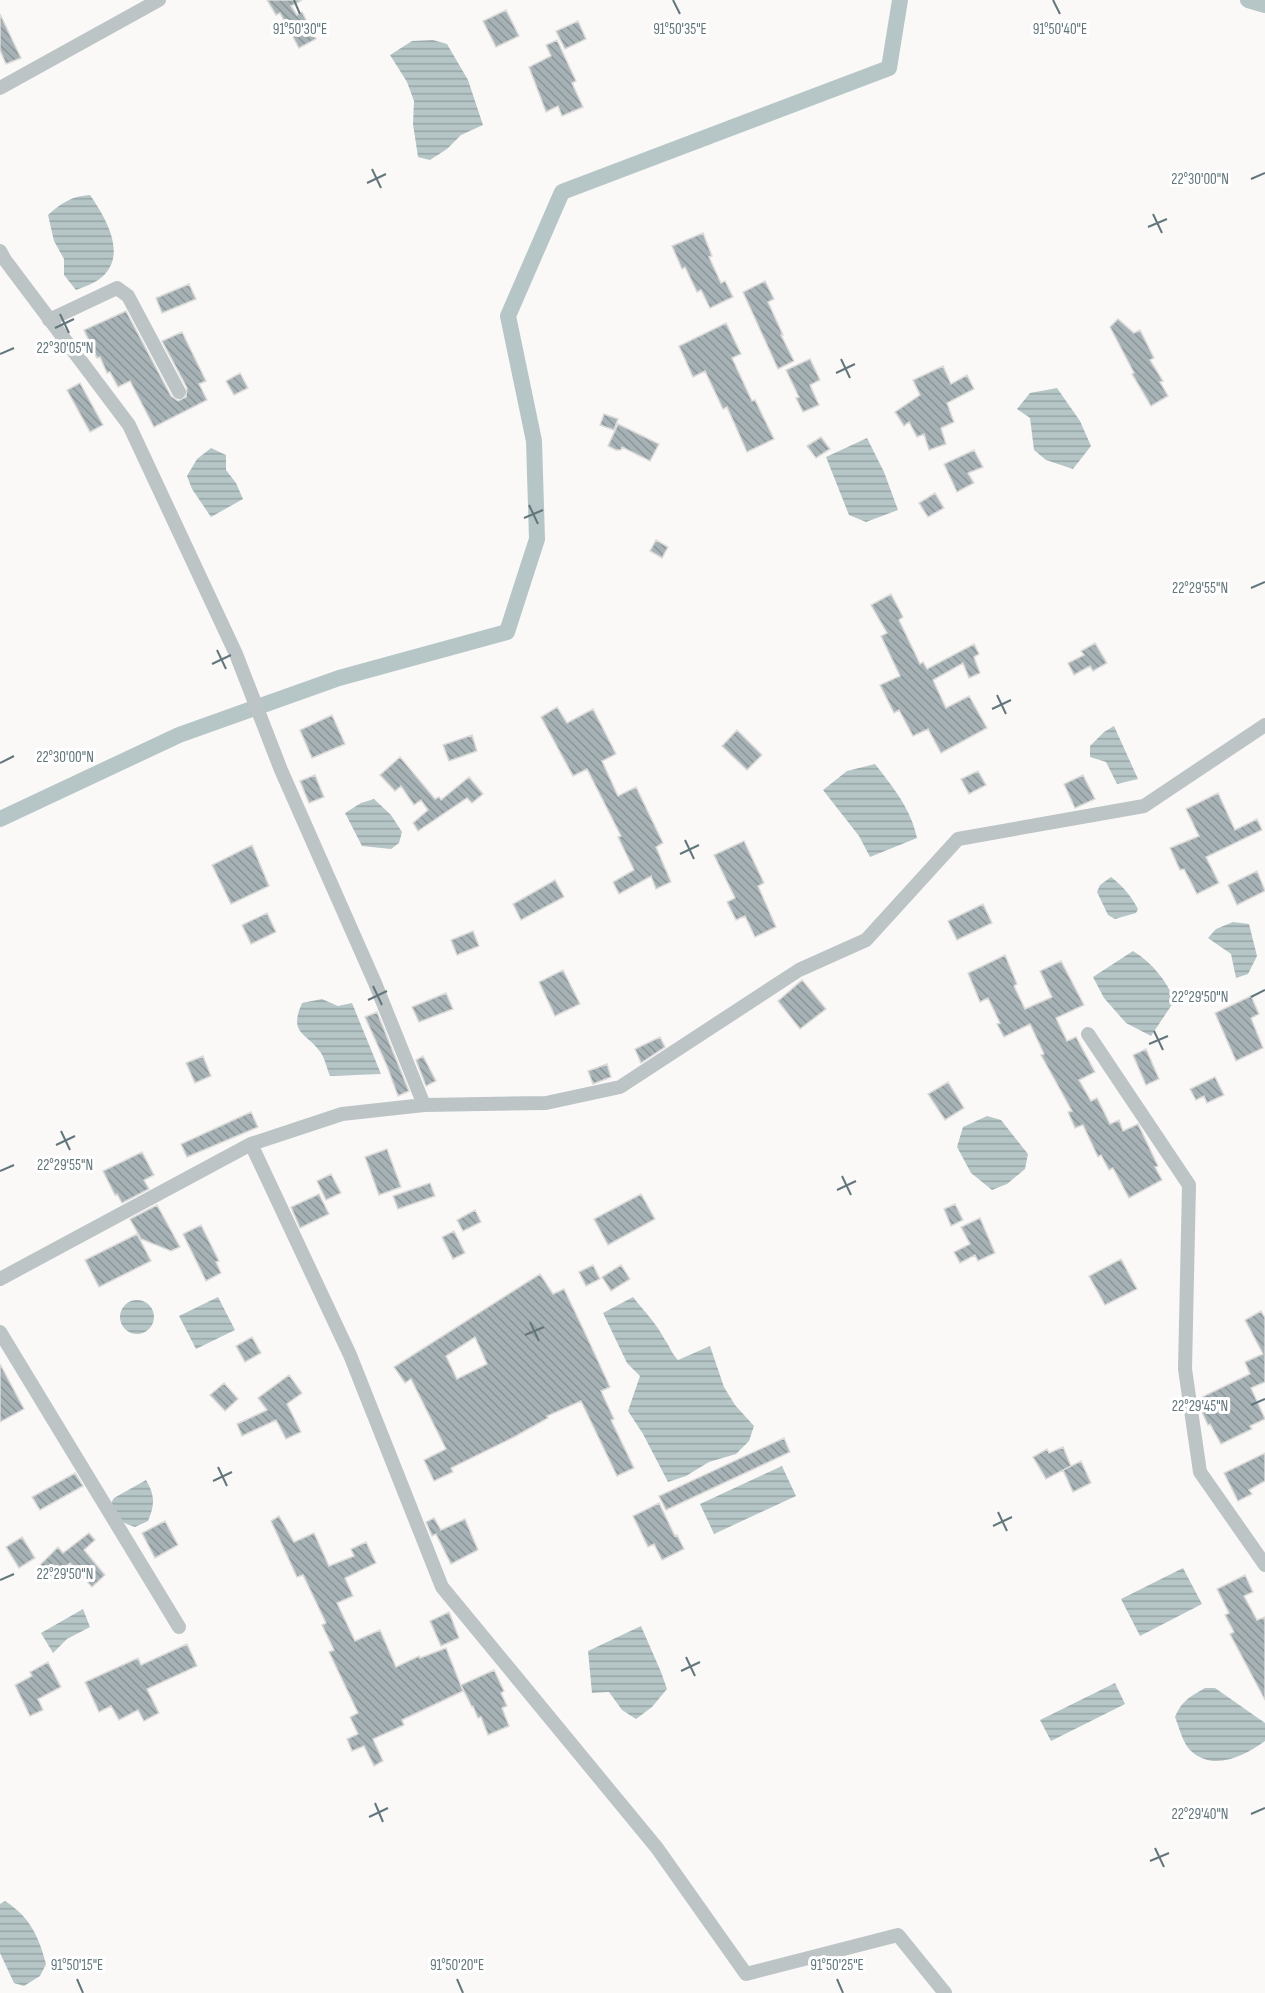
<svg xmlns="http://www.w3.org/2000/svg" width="1265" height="1993" viewBox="0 0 1265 1993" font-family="'Sofia Sans Condensed',sans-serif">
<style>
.water{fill:url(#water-rules)}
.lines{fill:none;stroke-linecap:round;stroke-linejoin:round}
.canal{stroke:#b6c6c6;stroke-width:16}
.building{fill:url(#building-back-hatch);stroke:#dcdbda;stroke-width:1.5;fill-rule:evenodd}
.street{stroke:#bdc4c6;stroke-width:14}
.ticks{fill:none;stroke:#62767b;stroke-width:2}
.ticks-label{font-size:15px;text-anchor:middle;fill:#62767b;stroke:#fff;stroke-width:6;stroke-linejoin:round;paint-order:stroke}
</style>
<defs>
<pattern id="water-rules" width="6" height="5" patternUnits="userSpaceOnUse" patternTransform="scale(1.5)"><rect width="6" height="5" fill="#b6c6c6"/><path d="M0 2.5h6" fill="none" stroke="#97a5a6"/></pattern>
<pattern id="building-back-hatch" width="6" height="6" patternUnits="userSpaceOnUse" patternTransform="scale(1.5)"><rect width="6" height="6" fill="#a6b2b5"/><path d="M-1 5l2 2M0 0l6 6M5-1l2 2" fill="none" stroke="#8b9598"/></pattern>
</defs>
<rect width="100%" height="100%" fill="#faf9f8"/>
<!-- water -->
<path class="water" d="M433,40l14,4 21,36 15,45 -22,10 -14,14 -17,11 -12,-3 -5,-33 1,-23 -7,-19 -17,-27 22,-14z
M90,195c15,22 38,59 12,82 -7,6 -18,10 -26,13l-12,-15v-16l-10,-18 -6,-26c13,-12 24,-19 42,-20z
M1057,388l23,33 11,25 -18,23 -27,-9 -12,-10 -4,-32 -13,-9 13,-16z
M867,438l17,34 14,38 -32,12 -17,-7 -23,-58z
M211,448l15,7v15l10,13 7,16 -32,18 -19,-28 -5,-13 10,-17z
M1114,726l24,53 -21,5 -11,-22 -16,-5v-11l14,-14z
M875,764c18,23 36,45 42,74l-47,19 -11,-21 -36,-46 24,-19z
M374,799l17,16 11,17 -3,11 -8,6 -29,-3 -17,-33 16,-10z
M1111,877c12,9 20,19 27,32l-2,4 -21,6 -7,-4 -11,-23 3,-7z
M1233,922l16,2 8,32 -9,18 -12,4 -5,-24 -23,-16 8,-9z
M1133,951c20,12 32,29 42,49l-24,36 -25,-13 -22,-25 -11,-21z
M322,999l16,7 14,-3 29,71 -51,2c-3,-7 -5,-17 -9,-23 -14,-21 -33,-18 -19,-50z
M987,1116l14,4 27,34 -3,15 -18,15 -15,6 -21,-17 -14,-26 6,-20z
M218,1297l17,33 -39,19 -17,-33z
M633,1297c11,14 24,27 32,43 5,7 7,14 13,20l32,-14 14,41 11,18 19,21 -5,15 -13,13 -27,8 -23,14 -18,6 -25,-48 -15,-23 12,-35 -13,-13 -24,-50z
M120 1317a17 17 0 1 1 34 0a17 17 0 1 1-34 0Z
M782,1466l14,30 -82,38 -14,-30z
M146,1480c9,15 9,25 2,41l-13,6c-16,-5 -18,-9 -24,-24l3,-5z
M1183,1568l19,36 -62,32 -19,-37z
M83,1609l7,18 -23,12 -14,14 -12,-20z
M641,1626l20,46 6,17 -15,18 -16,12 -14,-9 -13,-18 -17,1 -4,-42z
M1115,1683l10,21 -74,37 -11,-21z
M1205,1688h10l50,35v18c-21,15 -51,31 -74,10 -8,-7 -12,-24 -16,-34 6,-16 16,-21 30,-29z
M5,1901c25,16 34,36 41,63l-6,12 -16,10 -10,-3 -14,-30v-49z"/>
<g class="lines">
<!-- canal -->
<path class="canal" d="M1248,0l17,5
M0,819l179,-84 160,-57 168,-46 30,-93 -3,-98 -26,-125 54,-124 327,-124 11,-68"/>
</g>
<!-- building -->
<path class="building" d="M267,0h35l-11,6 6,9 5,-3 14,27 -17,9 -19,-35 -4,2z
M506,10l13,26 -23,11 -13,-26z
M0,14l21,44 -15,6 -6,-14z
M578,21l8,18 -21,10 -9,-18z
M557,40l19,41 -4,2 11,24 -21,9 -4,-10 -12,6 -17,-45 22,-11 -5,-11z
M703,233l9,23 -3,1 12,26 4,-2 8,16 -23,11 -9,-18 -4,2 -12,-25 -3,2 -10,-23z
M765,281l9,18 -6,3 15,33h-2l13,26 -16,8 -35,-77z
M189,284l7,15 -34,14 -6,-15z
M126,311l45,85 7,5 8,-4 1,-9 -25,-47 20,-9 24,49 -7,3 8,16 -53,27 -24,-46 -12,6 -8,-15 -3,1 -7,-16 -3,1 -13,-28z
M1118,319l16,14 6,-3 14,28 -4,2 13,21 -3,1 8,14 -17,10 -19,-32 2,-1 -24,-46z
M726,323l15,31 -9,4 20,43 3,-1 19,39 -27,13 -20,-45 -4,2 -18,-38 -12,6 -14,-31z
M810,359l10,21 -10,5 9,20 -16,7 -7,-14 3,-1 -13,-27z
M943,366l8,18 16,-9 7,14 -27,14 7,19 -13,6 5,16 -17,6 -5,-16 -7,3 -8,-15 -5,4 -9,-14 25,-17 -7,-15z
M240,373l8,15 -14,7 -8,-14z
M80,383l23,42 -13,7 -23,-42z
M604,414l14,5 -4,11 -14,-5z
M618,424l41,20 -9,17 -28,-14 -1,3h-5l-8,-4z
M821,437l9,12 -14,9 -9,-12z
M974,450l9,17 -15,6 6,10 -17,9 -13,-28z
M935,493l9,15 -16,9 -9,-14z
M656,540l12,7 -6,11 -12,-7z
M891,594l12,23 -4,3 21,44 3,-2 4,7 47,-25 5,10 -5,3 6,16 -11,5 -6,-15 -30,17 13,28 23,-12 18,32 -46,25 -13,-24 -15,7 -14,-26 -5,3 -14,-28 20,-9 -19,-40 6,-3 -16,-28z
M1095,643l12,20 -14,8 -3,-5 -16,9 -6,-12 16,-8 -3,-4z
M557,707l10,16 26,-14 23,45 -14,7 16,35 18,-9 27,56 -7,4 15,35 -15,7 -5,-13 -32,18 -6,-12 21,-12 -16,-33 3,-1 -34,-67 -14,7 -32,-59z
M332,715l13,29 -33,14 -12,-28z
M737,730l25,25 -15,15 -25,-24z
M472,735l5,16 -28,10 -6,-16z
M400,757l35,42 4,-2 2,3 28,-23 14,17 -11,9 -5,-5 -49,33 -5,-8 15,-13 -7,-10 -7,5 -13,-19 -6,5 -15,-16z
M978,771l8,14 -17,9 -8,-15z
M315,775l9,22 -15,6 -9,-22z
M1083,775l12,24 -20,9 -11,-24z
M1218,793l17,37 22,-11 5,11 -56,27 13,26 -22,11 -13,-25 -4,1 -10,-22 29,-12 -13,-27z
M744,841l20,42 -6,3 18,41 -21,10 -10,-21 -9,4 -9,-18 8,-4 -21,-43z
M252,845l17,41 -38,18 -19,-39z
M1257,871l8,20 -28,14 -9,-20z
M555,880l9,17 -43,23 -8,-16z
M983,904l9,19 -35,17 -9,-19z
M267,913l9,19 -25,12 -9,-19z
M473,931l6,15 -22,9 -6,-15z
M1005,955l12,29 -3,2 11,23 27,-12 -12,-26 21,-10 23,44 -28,13 11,23 9,-4 19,35 -16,8 12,21 6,-3 13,26 9,-4 4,11 15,-7 20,42 -3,1 7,13 -33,18 -16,-30 -4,2 -8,-15 -3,2 -15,-32 -8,3 -7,-16 4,-1 -31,-56 3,-1 -14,-30 -26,13 -7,-13 3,-1 -12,-25 -8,4 -12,-29z
M563,970l17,34 -25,12 -16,-34z
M802,980l24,29 -26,20 -22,-28z
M446,993l7,16 -34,13 -7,-15z
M1251,996l8,18 -8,4 12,30 -27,13 -21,-48z
M377,1012l32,79 -11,5 -11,-30 -22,-49z
M660,1037l5,10 -24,16 -6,-14z
M1146,1049l13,30 -13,6 -13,-30z
M203,1056l8,20 -16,7 -9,-20z
M423,1056l13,25 -10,5 -10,-26z
M607,1064l4,13 -18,7 -5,-13z
M1215,1077l9,18 -17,8 -3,-7 -8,4 -6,-11z
M948,1082l16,26 -19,12 -17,-26z
M251,1112l7,15 -71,30 -6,-13z
M387,1149l14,38 -22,8 -14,-38z
M142,1152l12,23 -10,5 5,9 -27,14 -5,-9 -2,1 -12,-24z
M331,1174l10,19 -15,7 -9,-19z
M430,1183l5,13 -37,13 -5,-13z
M319,1194l10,20 -29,14 -9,-21z
M641,1194l14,25 -47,26 -14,-26z
M955,1204l8,16 -12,6 -7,-17z
M157,1205l23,42 -9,4 -30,-12 -11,-20z
M475,1210l6,12 -18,9 -6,-11z
M980,1218l15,35 -17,8 -3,-6 -15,8 -6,-11 16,-8 -9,-17z
M201,1225l18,36 -3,1 5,11 -15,8 -23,-47z
M454,1231l11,22 -12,6 -11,-22z
M137,1234l14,27 -52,26 -14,-27z
M1121,1259l16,30 -32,16 -16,-29z
M593,1265l7,14 -14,7 -7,-14z
M621,1265l9,14 -19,12 -9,-14z
M540,1274l13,20 11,-5 22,46 24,52 -9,4 13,28 -3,1 23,48 -17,8 -36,-75 -34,15 1,2 -34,19 -63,31 2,4 -19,9 -10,-21 22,-11 -35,-70 -6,4 -11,-16zM475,1337l12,27 -30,15 -11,-23z
M1261,1311l4,7v64l-14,6 14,31 -15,7 2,3 -31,15 -11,-20 -2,1 -6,-13 6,-3 -6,-12 48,-23 -5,-12 18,-8 -18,-34z
M252,1337l9,16 -16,9 -9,-16z
M0,1364l24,45 -24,13z
M289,1375l13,18 -15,11 14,28 -15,7 -10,-19 -34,16 -5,-12 30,-14 -9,-12z
M224,1383l14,16 -13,12 -15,-16z
M784,1438l6,14 -124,58 -7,-14z
M1063,1447l8,19 -25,13 -13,-22 14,-8 2,4z
M1265,1453v28l-16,9 3,4 -14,7 -14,-28z
M1081,1461l10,22 -18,9 -10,-22z
M75,1473l8,13 -43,24 -8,-13z
M659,1503l16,33 2,-1 7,14 -22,11 -8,-16 -6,3 -15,-31z
M279,1516l15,26 20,-9 15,33 25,-10 -3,-7 15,-7 10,21 -31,15 8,18 -16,7 18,38 25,-11 16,37 23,-11 1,2 26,-10 17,43 -61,29 2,5 -31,14 10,22 -9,5 -10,-20 -12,5 -5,-12 11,-5 -8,-17 8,-4 -29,-61 5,-2 -12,-25 4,-2 -23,-48 -6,2 -26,-56z
M434,1518l7,12 24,-11 13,31 -27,14 -15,-30 -4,2 -6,-14z
M165,1521l13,24 -23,13 -13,-25z
M89,1533l6,7 -11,10 21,25 -13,12 -22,-24 -18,17 -13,-14 19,-19 5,6z
M22,1537l13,21 -16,10 -13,-21z
M1245,1575l8,17 -9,4 13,24 8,-3v83l-35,-66 4,-2 -9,-17 4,-2 -12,-24z
M449,1612l10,26 -18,8 -11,-25z
M187,1644l10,22 -50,23 12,24 -15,8 -6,-11 -19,10 -8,-14 -12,6 -14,-30 53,-24 3,7z
M48,1662l13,25 -23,12 5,11 -13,6 -15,-31 17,-9 -2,-4z
M494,1670l10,21 -3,2 6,13 -5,2 7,18 -21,9 -7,-18 -3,1 -5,-12 -1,1 -11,-22z"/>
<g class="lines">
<!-- street -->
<path class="street" d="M0,88l159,-88
M0,251l5,9 124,165 107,229 45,116 94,213 49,122
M49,320l68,-32 11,8 51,96
M1088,1034l101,151 -4,184 15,103 65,93
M251,1144l99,211 92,232 215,261 89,126 152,-39 47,58
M0,1279l251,-135 91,-30 82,-9 122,-2 74,-16 179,-117 67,-30 92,-101 186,-33 121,-81
M0,1332l179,295"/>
</g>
<!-- ticks -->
<path class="ticks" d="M294,0l6,14M673,0l7,14M1053,0l7,14M372,169l9,19M1251,179l14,-6M367,183l19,-9M1153,214l9,19M1148,227l19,-8M60,314l9,19M55,328l19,-9M0,354l14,-6M841,359l9,19M836,373l19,-9M529,505l9,19M524,518l19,-8M1251,588l14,-6M217,650l9,19M212,664l19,-9M997,695l9,19M992,709l19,-9M0,763l14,-7M685,840l9,19M680,854l19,-9M373,986l9,19M1251,997l14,-7M368,1000l19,-9M1154,1031l9,19M1149,1044l19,-8M61,1131l9,19M56,1145l19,-9M0,1171l14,-6M842,1176l9,19M837,1190l19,-9M530,1322l9,19M525,1335l19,-8M1251,1405l14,-6M218,1467l9,19M213,1481l19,-9M998,1512l9,19M993,1526l19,-9M0,1580l14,-6M686,1657l9,19M681,1671l19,-9M375,1803l8,19M1251,1814l14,-6M369,1817l19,-9M1155,1848l9,19M1150,1861l19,-8M77,1979l6,14M457,1979l6,14M837,1979l6,14"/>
<g class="ticks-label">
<text x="300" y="34">91°50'30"E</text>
<text x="680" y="34">91°50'35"E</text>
<text x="1060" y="34">91°50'40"E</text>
<text x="1200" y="184">22°30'00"N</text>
<text x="65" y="353">22°30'05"N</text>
<text x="1200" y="593">22°29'55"N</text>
<text x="65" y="762">22°30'00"N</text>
<text x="1200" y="1002">22°29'50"N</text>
<text x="65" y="1170">22°29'55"N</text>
<text x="1200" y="1411">22°29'45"N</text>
<text x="65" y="1579">22°29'50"N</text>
<text x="1200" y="1819">22°29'40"N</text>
<text x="77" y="1970">91°50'15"E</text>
<text x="457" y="1970">91°50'20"E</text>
<text x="837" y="1970">91°50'25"E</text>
</g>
</svg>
